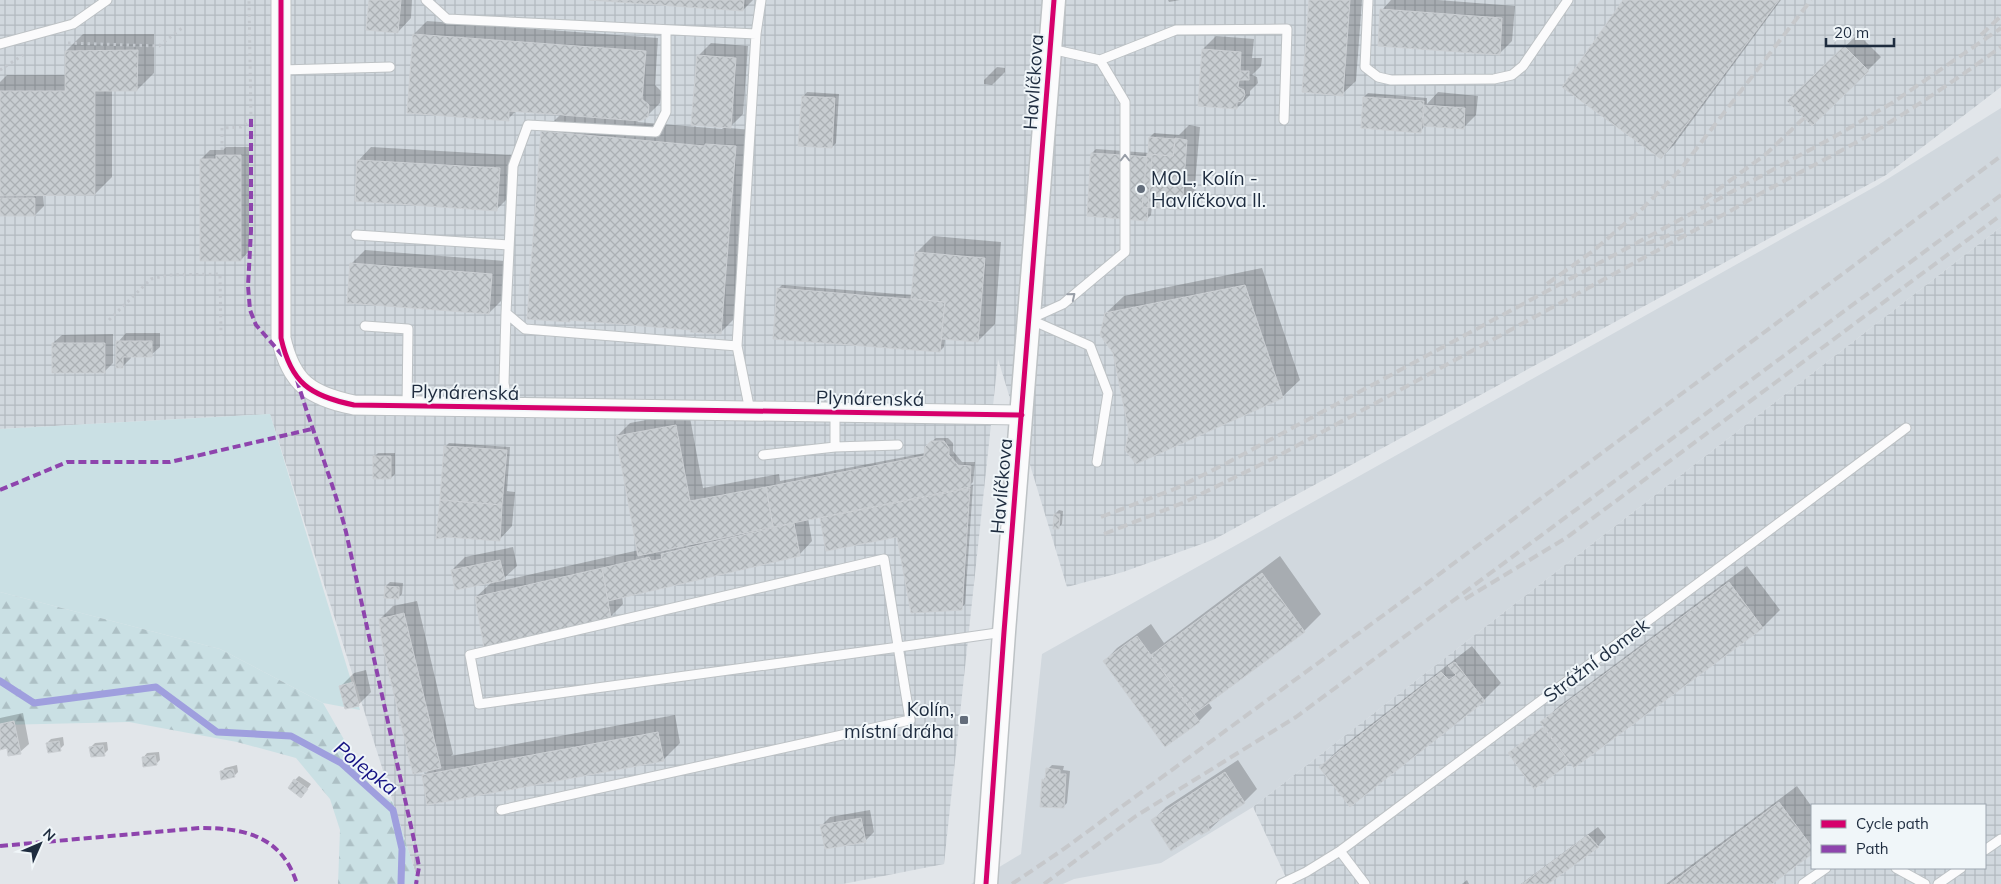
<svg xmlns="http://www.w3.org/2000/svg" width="2001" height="884" viewBox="0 0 2001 884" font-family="Mulish,sans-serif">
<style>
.built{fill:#d1d8de}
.industrial{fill:url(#industrial-grid);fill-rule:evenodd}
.green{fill:#cae0e4}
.forest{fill:url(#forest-firs)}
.shadow{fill:#0003}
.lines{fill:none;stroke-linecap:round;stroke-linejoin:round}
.stream{stroke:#9f9fde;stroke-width:7}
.building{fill:url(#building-cross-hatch);stroke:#cbcfd3}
.service-casing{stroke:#bdc2c5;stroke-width:11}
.minor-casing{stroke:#bdc2c5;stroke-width:21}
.tertiary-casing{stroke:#bdc2c5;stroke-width:25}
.path{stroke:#c2c7cd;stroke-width:3;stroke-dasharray:2.5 4;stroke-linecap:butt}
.service{stroke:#fbfbfc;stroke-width:9}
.minor{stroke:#fbfbfc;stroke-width:19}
.tertiary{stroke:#fbfbfc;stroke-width:22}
.rail{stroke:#c6c8cb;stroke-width:4;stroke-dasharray:10 5;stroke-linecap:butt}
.quiet{stroke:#8e44ad;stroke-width:4;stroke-dasharray:8 4;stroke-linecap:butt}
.cycleway-casing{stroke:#f0f6f9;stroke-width:8}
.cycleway{stroke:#d6006c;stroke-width:5}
.oneway{stroke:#989ea7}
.poi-dot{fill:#636d7b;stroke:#f0f6f9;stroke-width:2}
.labels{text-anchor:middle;stroke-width:4;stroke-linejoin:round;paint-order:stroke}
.street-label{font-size:19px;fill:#1e2c3f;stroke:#f0f6f9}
.poi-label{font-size:19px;fill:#1e2c3f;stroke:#f0f6f9;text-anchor:start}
.water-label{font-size:20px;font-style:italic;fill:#141182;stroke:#f0f6f9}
</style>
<defs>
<pattern id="industrial-grid" width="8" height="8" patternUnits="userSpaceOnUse" patternTransform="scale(1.25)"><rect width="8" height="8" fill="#d1d8de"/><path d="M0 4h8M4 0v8" fill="none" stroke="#b3bac0"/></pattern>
<pattern id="forest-firs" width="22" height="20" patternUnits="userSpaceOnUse" patternTransform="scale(1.25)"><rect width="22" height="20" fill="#cae0e4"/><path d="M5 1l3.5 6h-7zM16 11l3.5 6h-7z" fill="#adc0c5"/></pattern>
<pattern id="building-cross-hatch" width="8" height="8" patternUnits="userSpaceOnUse" patternTransform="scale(1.25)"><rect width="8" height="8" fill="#c8cdd1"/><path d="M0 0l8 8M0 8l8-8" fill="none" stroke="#abb0b4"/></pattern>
</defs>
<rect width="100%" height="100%" fill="#e2e6ea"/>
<!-- built -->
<path class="built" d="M2001,108v119l-748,580 -92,56 -87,16 -11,5h-92l50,-30 21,-200 836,-469z"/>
<!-- industrial -->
<path class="industrial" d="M0,0h2001v87l-115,88 -673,365 -90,32 -56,15 -69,-228 -54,505 -101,20h-424l-149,-470 -270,15z
M2001,227v657h-712l-36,-77zM1812,805h173v63h-173z"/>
<!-- green -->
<path class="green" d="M270,414l90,296 -37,-7 -103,-54 -220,-57v-163z"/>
<!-- forest -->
<path class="forest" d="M0,592l220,57 103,54 50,87 20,12 26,82h-81l2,-54 -10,-31 -34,-41 -59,-16 -108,-20 -129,3z"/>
<!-- shadow -->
<path class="shadow" d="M370,0h42l-1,18 -13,14z
M608,0h145l-10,10z
M1168,0h12l-11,2z
M1310,0h52l-6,81 -14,13z
M1391,0h47l77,6 -3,35 -13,13 -117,-44z
M1624,0h157l-107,145 -13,13z
M427,21l231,17 -3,47 7,7 -2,11 -13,13 -10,6 85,7 3,-3 -27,-70 13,-13 37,3 -5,68 -14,14 23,2 -14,185 -18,18 -28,-5 -121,-9 -2,2 -26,-189 18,-18 -44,-4 -9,9 -94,-85z
M83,34h71v39l-17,17h-25v87l-17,17h-52l1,12 -9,9h-35v-133l7,-7h59v-24z
M1858,34l23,23 -13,13 -66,18z
M1216,36l38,3 -2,19h10l-1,8 -9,9 5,2 1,6 -8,8v4l-13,13 -34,-59z
M997,67l8,1v4l-13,13 -8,-1v-4z
M807,92l32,2 -3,49 -4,4 -29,-50z
M1438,92l40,4 -2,19 -13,13 -38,-3 -4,6 -57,-34 4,-4 59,5v6z
M1189,125l11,2 -6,68 -13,14 -29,-3 -1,9 -4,4 -55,-66 4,-4 54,4v-16l4,-4 25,2z
M226,147h23v104l-8,9 -40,-101 9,-9h13z
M371,147l141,8 -2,41 -13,13 -139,-48z
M933,236l68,6 -6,82 -17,17 -33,-3 -1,9 -4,4 -162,-62 4,-4 130,10 4,-42z
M365,250l140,11 -3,39 -13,13 -137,-50z
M1262,268l38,112 -18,17 -152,35 -24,-119 18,-17z
M126,333h34v14l-9,8 -20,1v2l-9,9 -4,-25z
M113,334v29l-9,9 -51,-29 9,-8z
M689,412l14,76 76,-14 1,7 145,-28 1,-6 10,-9h12l5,5v8l9,11h13l-2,20 -4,4 4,-1 -8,119 -4,4 -63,-72 -71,13 -6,-33 -13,2 4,23 -13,14 -177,41 1,8 -13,13 -134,-20 17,-16 -41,-11 13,-13 48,-10 4,19 -16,15 138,-31 -22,-114 13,-13z
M449,443l61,4 -3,44 8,1 -3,34 -13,14 -54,-93z
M378,453h17v21l-4,4 -17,-21z
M1059,510l4,1 -1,13 -4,4 -3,-14z
M1280,556l41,58 -17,17 -96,71 4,6 -13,13 -95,-59 13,-14 34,-24 13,19z
M1747,566l33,44 -17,17 -189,140 -4,-6 -36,26 -25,-33 35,-28 -3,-3 18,-17z
M390,582l13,1 -1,11 -4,4 -12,-12z
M417,601l36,153 -2,2 224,-41 5,28 -17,17 -240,16 6,-6 -49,-151 13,-13z
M1472,646l29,37 -17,17 -163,67 17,-17z
M366,670l5,22 -13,13 -17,-19 13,-13z
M23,713l6,31 -9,8 -12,-5 -8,1v-30z
M63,737l1,8 -4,4 -13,-6 4,-4z
M107,742l1,8 -4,4 -13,-7 4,-4z
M159,752l1,8 -4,4 -13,-6 4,-5z
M1238,760l19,29 -13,13 -21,15 -13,12 -8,5 -2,-3 -47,-11 13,-13z
M237,765l1,7 -4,4 -13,-4 4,-4z
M1052,765l12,1 -1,4 7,1 -3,32 -4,4 -20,-27 4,-4 1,-7z
M299,776l12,8 -6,8 -10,-12z
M1797,786l15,21v45l-42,32h-104z
M870,810l4,22 -9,9 -44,-15 9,-9z
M1598,827l8,10 -8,9 -52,38h-25z
M1467,880l2,4h-7z"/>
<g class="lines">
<!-- stream -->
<path class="stream" d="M0,681l34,22 122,-16 61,45 74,4 50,27 52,47 9,39 -1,35"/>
</g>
<!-- building -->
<path class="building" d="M369,0h32l-3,33 -32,-3z
M589,0h155l-1,11z
M1309,0h41l-7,96 -41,-4z
M1623,0h156l-118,159 -99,-72z
M1380,9l122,9 -2,37 -122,-9z
M413,34l233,17 -4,48 7,6 -1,12 -8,4 -131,-10v10l-102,-8z
M1844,46l25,25 -57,55 -25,-25z
M1202,49l39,3 -1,19h9v9h-10l-1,7 6,3 1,5 -3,6 -5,1v7l-39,-3z
M138,50l-1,41h-42v104l-95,1v-105h65v-40z
M697,55l39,3 -5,70 -40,-3z
M802,96l33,2 -3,50 -34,-2z
M1363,97l61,4 -3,32 -60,-5z
M1424,105l41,3 -1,21 -41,-3z
M541,131l164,15v-2l31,2 -15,188 -31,-2 1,-2 -121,-10v2l-43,-3z
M1149,137l26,2 -2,17 -25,-2z
M1175,138l12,2 -5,70 -40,-3 5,-53 26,2z
M1091,153l61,4 -5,64 -60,-5z
M216,155h25v106h-41v-102h16z
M357,160l143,8 -3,43 -142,-10z
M0,198h35v18h-35z
M915,252l70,6 -7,84 -37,-3 4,-37 -34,-3z
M350,263l142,11 -3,40 -142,-11z
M1245,285l38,113 -147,66 -11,-14 4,-18 -16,-79 -13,-18 5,-22z
M777,288l168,14 -5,50 -167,-13z
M116,341h36v16h-29v11h-7z
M52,343h53v30h-53z
M676,425l14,76 76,-14 7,40 -135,29 -22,-120z
M931,441h13l5,7v7l9,10 13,1 -1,21 -197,40 -7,-40 158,-31 1,-9z
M444,446l63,4 -5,55 -62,-5z
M373,456h18v23h-18z
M970,488l-8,122 -51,3 -14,-76 -71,14 -6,-33z
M440,500l62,5 -2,36 -53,-4 -11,2z
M1054,514h6l-1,15h-6z
M794,523l6,33 -192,45 -6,-33 47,-11 2,4 11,-2 -1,-5z
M500,560l5,20 -50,10 -4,-20z
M602,568l9,50 -127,29 -9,-50z
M1262,573l43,59 -111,82 -43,-59z
M1729,582l34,46 -189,140 -34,-46z
M385,586l14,1v12l-15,-1z
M404,613l37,155 -28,6 -30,-126 -4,-29z
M1137,636l63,86 -35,25 -62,-86z
M1455,662l30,39 -135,106 -31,-40 122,-95 8,8 7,-5 -8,-9z
M353,682l6,24 -14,3 -6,-23z
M14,721l7,33 -13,2 -1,-8 -7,2v-26z
M1543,727l27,36 -36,26 -26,-36z
M658,732l6,29 -237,44 -5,-30z
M59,741l2,10 -13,2 -2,-10z
M103,745l2,11 -14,1 -2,-10z
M155,755l2,10 -14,2 -1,-10z
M1046,768l14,2v4h6l-2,34 -24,-1 2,-28 3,1z
M233,769l2,8 -14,3 -1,-9z
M1225,772l20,31 -37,24 2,3 -9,5 -2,-2 -28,18 -20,-31z
M294,779l14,10 -7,9 -13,-10z
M1779,802l33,45v7l-40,30h-102z
M861,818l5,24 -41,7 -5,-24z
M1588,835l11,12 -51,37h-26z"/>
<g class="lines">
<!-- service casing -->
<g class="service-casing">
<path id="service" d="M426,0l21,19 309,15
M1368,0l-3,67 13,10 13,3 103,-1 18,-4 11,-9 45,-66
M666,30v82l-10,20 -128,-7 -15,41 -7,147 19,16 212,17
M0,44l73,-20 34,-24
M1100,60l76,-30 111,-1 -3,91
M281,70l109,-3
M356,235l153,10
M506,313l-2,70 4,24
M1029,319l61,27 18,47 -11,69
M1030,319l33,-15 62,-52v-150l-25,-42 -49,-11
M365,326l43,3 -1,77
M750,411l-13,-65 19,-312 5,-34
M835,447l63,-2
M763,455l72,-8v-35
M501,810l409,-90 -26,-161 -414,96 9,49 420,-57 105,-15
M1985,850l16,-11
M1340,851l25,33
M1896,868l29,16
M1281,884l25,-12 34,-21 566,-423
M1803,884l23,-16
M1938,884l23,-16"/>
</g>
<!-- minor casing -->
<g class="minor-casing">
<path id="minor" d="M281,0v338c10,45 29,58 73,67l668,10"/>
</g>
<!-- tertiary casing -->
<g class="tertiary-casing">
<path id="tertiary" d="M986,884l18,-252 50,-632"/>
</g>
<!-- path -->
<path class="path" d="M68,43l91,3 23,-18
M0,70l23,-15
M222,150v-22l19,-1 10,-8 -2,-119
M109,320l42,-41 18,-4 51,-1 1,62"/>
<!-- service -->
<use href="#service" class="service"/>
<!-- minor -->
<use href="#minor" class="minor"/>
<!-- tertiary -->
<use href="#tertiary" class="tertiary"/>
<!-- rail -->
<path class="rail" d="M1981,35l20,-19
M1704,200l62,-46 38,-36
M1646,244l42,-16
M1547,284l46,-33 48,-41 39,-40 131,-170
M1101,517l76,-29 50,-25 605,-325 60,-35 109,-75
M1104,534l81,-32 91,-45 456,-247c40,-24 82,-44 123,-67 51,-29 99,-62 146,-96
M1465,599l101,-61 435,-323
M1012,884l49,-33 361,-264 579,-431
M1044,884l92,-68 160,-99 705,-522"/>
<!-- quiet -->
<path class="quiet" d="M251,119v112l-3,55 2,24 6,15 28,32
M297,380c15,51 36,101 49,152l68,308 5,27 -3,17
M0,490l67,-28h103l142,-33
M0,846l200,-18c45,0 82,8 97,56"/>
<!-- cycleway casing -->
<g class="cycleway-casing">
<path id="cycleway" d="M281,0v338c10,45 29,58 73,67l668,10
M986,884l18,-252 50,-632"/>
</g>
<!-- cycleway -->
<use href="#cycleway" class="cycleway"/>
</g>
<!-- one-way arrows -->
<defs><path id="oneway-chevron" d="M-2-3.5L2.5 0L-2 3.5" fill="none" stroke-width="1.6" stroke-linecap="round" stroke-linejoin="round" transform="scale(1.25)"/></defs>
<g class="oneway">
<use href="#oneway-chevron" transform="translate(1125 158) rotate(-90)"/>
<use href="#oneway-chevron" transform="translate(1072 296) rotate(-39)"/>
</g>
<!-- markers -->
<g class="poi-dot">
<circle cx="1141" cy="189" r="5"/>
<rect x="959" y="715" width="10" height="10" rx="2.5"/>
</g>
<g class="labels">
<!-- street labels -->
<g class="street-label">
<text transform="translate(1033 82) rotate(-86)" y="7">Havlíčkova</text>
<text transform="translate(465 392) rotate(1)" y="7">Plynárenská</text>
<text transform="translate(870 398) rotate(1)" y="7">Plynárenská</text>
<text transform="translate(1001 486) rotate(-85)" y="7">Havlíčkova</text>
<text transform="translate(1596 660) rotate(-37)" y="7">Strážní domek</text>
</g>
<!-- poi labels -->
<g class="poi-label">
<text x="1151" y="185">MOL, Kolín -<tspan x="1151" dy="22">Havlíčkova II.</tspan></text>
<text x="954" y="716" text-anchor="end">Kolín,<tspan x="954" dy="22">místní dráha</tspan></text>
</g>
<!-- water labels -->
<g class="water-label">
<text transform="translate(366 768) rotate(38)" y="7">Polepka</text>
</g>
</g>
<!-- legend -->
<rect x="1811" y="804" width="175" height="65" fill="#f0f6f9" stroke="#9ca5af"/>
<rect x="1821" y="820" width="25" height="8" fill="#d6006c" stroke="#9ca5af"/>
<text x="1856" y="829" font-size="15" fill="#1e2c3f">Cycle path</text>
<rect x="1821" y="845" width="25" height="8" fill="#8e44ad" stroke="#9ca5af"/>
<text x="1856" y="854" font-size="15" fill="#1e2c3f">Path</text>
<!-- north arrow -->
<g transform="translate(40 844) rotate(45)" stroke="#f0f6f9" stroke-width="4" paint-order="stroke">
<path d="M0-4L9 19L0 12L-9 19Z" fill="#1e2c3f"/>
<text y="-8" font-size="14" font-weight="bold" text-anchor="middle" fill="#1e2c3f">N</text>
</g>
<!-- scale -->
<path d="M1826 38v8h68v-8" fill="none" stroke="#1e2c3f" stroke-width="2.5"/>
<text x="1834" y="38" font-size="15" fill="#1e2c3f" stroke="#f0f6f9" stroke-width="4" paint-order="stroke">20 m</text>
</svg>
